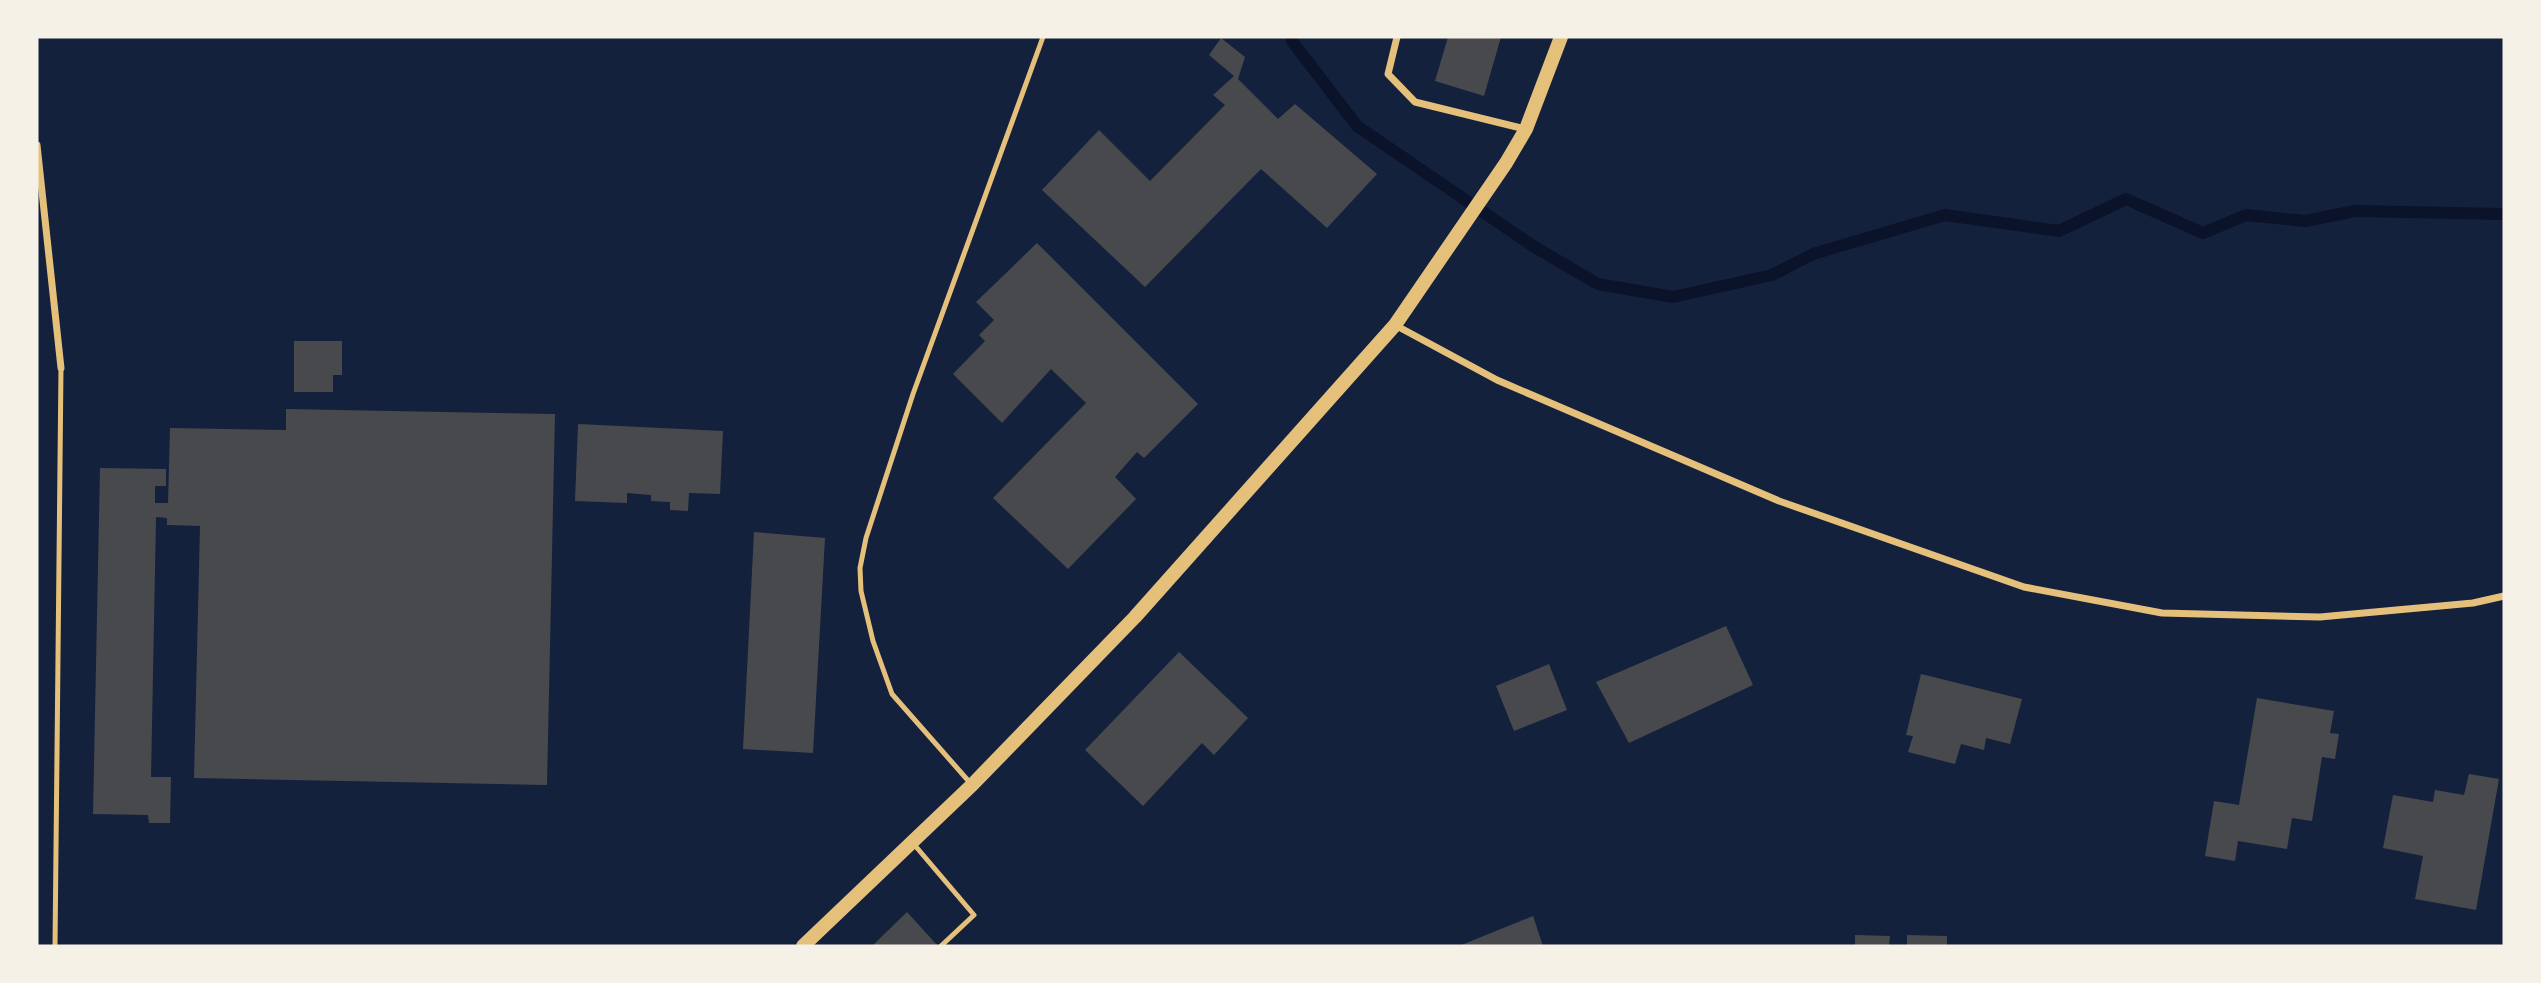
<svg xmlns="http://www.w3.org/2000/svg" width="2541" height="983" viewBox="0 0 2541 983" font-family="Rubik,sans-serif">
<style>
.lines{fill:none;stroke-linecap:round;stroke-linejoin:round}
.stream{stroke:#0b132b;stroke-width:12}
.building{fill:#48494c}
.service{stroke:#e5c07b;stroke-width:5}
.minor{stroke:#e5c07b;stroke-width:7}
.secondary{stroke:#e5c07b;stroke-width:14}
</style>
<rect width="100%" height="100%" fill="#14213d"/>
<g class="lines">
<!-- stream -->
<path class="stream" d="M1293,37l-1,4 65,85 176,120 65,38 75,13 99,-22 41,-21 132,-39 114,16 67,-32 77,34 43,-18 59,6 50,-10 149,3"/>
</g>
<!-- building -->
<path class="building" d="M1448,37h53l-17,59 -49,-15z
M1221,38l24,19 -7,22 40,40 17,-15 82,70 -50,54 -66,-59 -116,118 -103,-97 57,-60 51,51 75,-76 -12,-10 21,-19 -25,-21z
M1037,243l161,161 -54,54 -7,-6 -22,25 21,22 -68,70 -75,-71 93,-95 -35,-34 -49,54 -49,-49 32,-33 -6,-6 15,-15 -18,-18z
M294,341h48v34h-9v17h-39z
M286,409l269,5 -8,371 -353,-7 6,-252 -33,-1v-7l-11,-1 -5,260h20l-1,46h-21l-1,-8 -55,-1 7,-346 66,1v17h-11v17h13l2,-75 116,2z
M578,424l145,7 -3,63 -31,-1 -1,18 -18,-1v-8l-19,-1v-6l-24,-2v10l-52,-2z
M754,532l71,6 -12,215 -70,-4z
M1726,626l27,59 -124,58 -33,-61z
M1179,652l69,66 -34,37 -12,-12 -59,63 -58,-56z
M1549,664l18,46 -53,21 -18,-45z
M1921,674l101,25 -12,45 -24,-6 -2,12 -23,-6 -6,20 -47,-12 5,-16 -7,-1z
M2257,698l77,13 -4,22 9,1 -4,25 -13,-2 -10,64 -20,-3 -5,31 -49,-8 -3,20 -30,-5 9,-55 25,4z
M2469,774l30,5 -23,131 -61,-11 8,-43 -40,-8 10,-53 40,7 2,-12 29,5z
M907,912l31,34h-66z
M1533,916l10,30h-84z
M1855,935l35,1 -1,10h-34z
M1907,935l40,1v10h-40z"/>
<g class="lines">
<!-- service -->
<path class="service" d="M972,785l-80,-91 -19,-53 -12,-50 -1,-23 6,-30 47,-144 130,-357
M912,842l62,73 -33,31
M55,946l6,-578"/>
<!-- minor -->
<path class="minor" d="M1397,37l-9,37 27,28 110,27
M37,145l24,223
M1395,325l102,55 282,121 245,86 138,26 158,4 153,-14 31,-7"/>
<!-- secondary -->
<path class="secondary" d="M803,946l169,-161 163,-168 260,-292 111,-162 20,-34 35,-92"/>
</g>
<!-- border -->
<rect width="2541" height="983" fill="none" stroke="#f6f1e7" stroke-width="77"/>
</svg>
